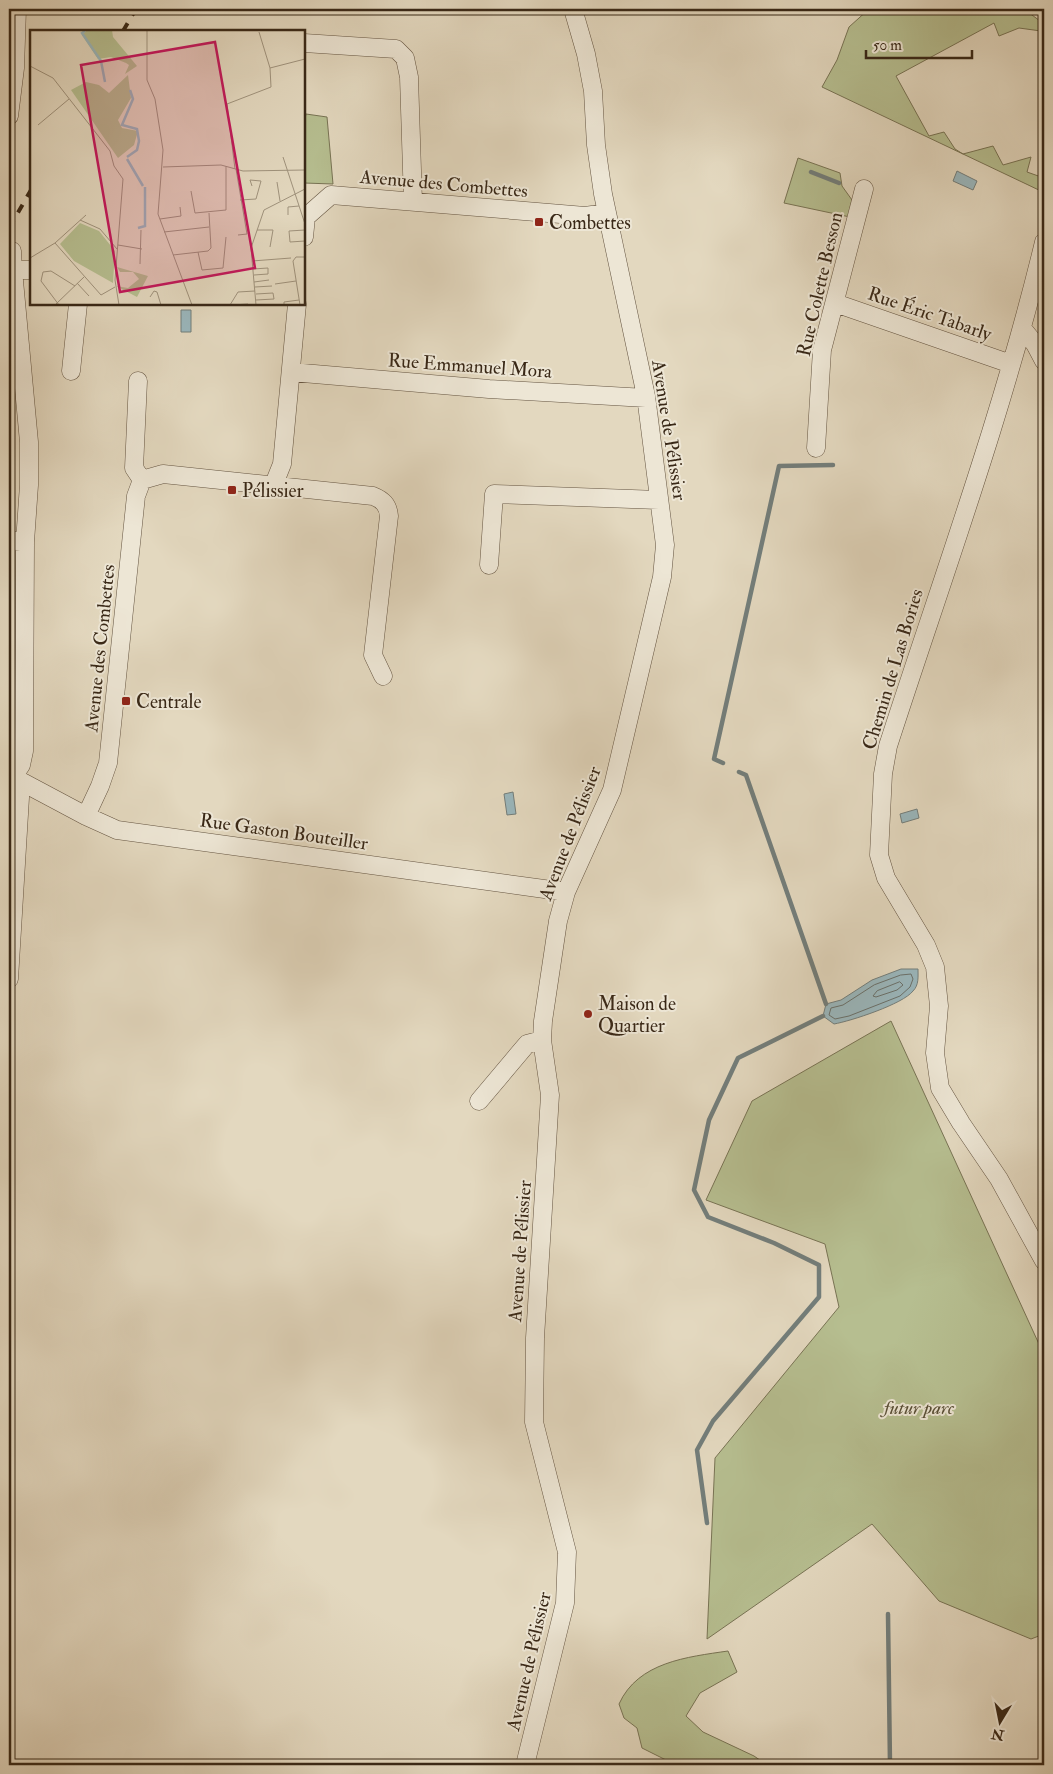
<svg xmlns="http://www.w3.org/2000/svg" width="1053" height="1774" viewBox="0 0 1053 1774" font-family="'IM FELL Double Pica',serif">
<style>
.green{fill:#b6be90;stroke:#787354}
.water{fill:#9ab7bd;stroke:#737e7b}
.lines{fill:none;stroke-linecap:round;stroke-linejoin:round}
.shore{stroke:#6a706a;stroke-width:1}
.stream{stroke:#737e7b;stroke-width:4.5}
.minor-casing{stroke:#645441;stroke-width:19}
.minor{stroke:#ede6d5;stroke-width:18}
.rail{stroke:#392817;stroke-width:4;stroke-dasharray:9 9;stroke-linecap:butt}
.poi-dot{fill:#8f2418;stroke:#ede6d5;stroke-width:2}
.labels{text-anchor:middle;stroke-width:4;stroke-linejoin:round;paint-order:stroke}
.street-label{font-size:19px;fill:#392817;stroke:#ede6d5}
.poi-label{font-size:19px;fill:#392817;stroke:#ede6d5;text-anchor:start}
.park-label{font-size:19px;font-style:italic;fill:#584e35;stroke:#ede6d5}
.inset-river{fill:none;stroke:#9ab7bd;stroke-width:2.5}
.inset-road{fill:none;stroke:#9f927c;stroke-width:1}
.view{fill:#c2185b;fill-opacity:0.15;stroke:#c2185b;stroke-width:2.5}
.inset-edge{fill:none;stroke:#392817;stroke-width:2.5}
</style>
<rect width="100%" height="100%" fill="#e3d8bf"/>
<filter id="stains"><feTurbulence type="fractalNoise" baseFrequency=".004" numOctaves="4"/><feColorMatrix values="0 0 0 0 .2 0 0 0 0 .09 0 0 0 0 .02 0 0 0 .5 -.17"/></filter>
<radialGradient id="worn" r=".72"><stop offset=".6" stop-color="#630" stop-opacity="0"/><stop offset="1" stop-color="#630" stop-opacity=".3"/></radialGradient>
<!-- green -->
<path class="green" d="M869,9h155l20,15v12l-3,-5 -22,-3 -20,8 -5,-13 -98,53 33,60 15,-4 11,17 8,5 30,-8 10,19 28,-8 -4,15 17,6 -1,14 -221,-105 15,-27 12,-33z
M306,114l21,3 6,67 -29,-1v-59z
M798,158l42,15 2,13 10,14 -2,17 -66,-14z
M891,1021l153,334v279l-13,5 -92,-38 -67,-77 -165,115 8,-181 124,-151 -14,-63 -119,-44 46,-99z
M728,1651l9,21 -37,21 -14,23 17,16 51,24 13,9h-91l-34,-17 -5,-20 -13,-10 -5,-14c19,-42 68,-47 109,-53z"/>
<!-- water -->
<path class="water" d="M957,171l20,10 -4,9 -20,-9z
M181,310h10v22h-10z
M513,792l3,22 -9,1 -3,-21z
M917,809l2,9 -17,5 -2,-9z
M901,969h17c0,8 1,16 -5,22 -10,13 -62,30 -79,33l-11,-8 3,-12 15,-4 31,-20z"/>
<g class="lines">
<!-- shore -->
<path class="shore" d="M901,975l10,-1 2,5 -3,8 -10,9 -51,20 -14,3 -6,-4 2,-7 12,-3 31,-20z
M900,982l3,3 -6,5 -21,7 -3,-1 4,-5z"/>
<!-- stream -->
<path class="stream" d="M811,172l28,11
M723,763l-9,-4 65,-293 54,-1
M739,772l7,3 80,229
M707,1523l-10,-73 16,-29 106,-124v-32l-45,-22 -66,-26 -14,-27 15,-70 29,-62 85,-42
M888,1614l2,151"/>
<!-- minor casing -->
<g class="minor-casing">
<path id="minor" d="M304,43l92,6 9,9 4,19 4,125
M9,116l6,-48 2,-59
M304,237l2,-20 25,-22 254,21 22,-3
M1044,242c-41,171 -102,337 -156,504l-5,28 -4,81 7,23 40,67 9,22 4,39 -4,47 5,35 21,35 38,56 45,82
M12,251l1,19
M835,303l176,61
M1022,328l13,16 9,17
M71,371l7,-67
M291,372l198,17 157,9
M138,381l-4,87 8,12
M816,448l6,-98 42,-161
M274,484l8,-20 15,-160
M9,540l16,2
M489,565l5,-71 165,6
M9,775l77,41 31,14 449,62
M13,777l8,-12 3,-14 1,-209 4,-57v-43l-16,-172h18
M86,816l14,-30 8,-23 28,-267 6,-16 21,-6 210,22c10,4 15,9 16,20l-16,139 10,21
M9,979l12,-198
M479,1101l48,-57 15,-4
M525,1765l40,-162 2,-51 -33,-130 1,-84 15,-243 -8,-55 1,-19 15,-100 8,-29 46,-102 50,-213 3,-32 -19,-149 -43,-202 -7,-49 -3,-54 -7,-37 -13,-45"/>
</g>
<!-- minor -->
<use href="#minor" class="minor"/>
<!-- rail -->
<path class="rail" d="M123,31l13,-22
M9,228l22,-38"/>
</g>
<!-- markers -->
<g class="poi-dot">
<rect x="534" y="217" width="10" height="10" rx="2.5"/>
<rect x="227" y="485" width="10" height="10" rx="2.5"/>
<rect x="121" y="696" width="10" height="10" rx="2.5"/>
<circle cx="588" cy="1014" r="5"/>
</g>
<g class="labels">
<!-- street labels -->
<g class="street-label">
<text transform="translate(444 183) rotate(5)" y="7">Avenue des Combettes</text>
<text transform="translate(819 284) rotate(-77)" y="7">Rue Colette Besson</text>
<text transform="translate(930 313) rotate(19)" y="7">Rue Éric Tabarly</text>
<text transform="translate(470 365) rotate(4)" y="7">Rue Emmanuel Mora</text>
<text transform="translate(670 430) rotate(81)" y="7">Avenue de Pélissier</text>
<text transform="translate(99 648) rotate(-84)" y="7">Avenue des Combettes</text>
<text transform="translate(892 669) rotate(-73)" y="7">Chemin de Las Bories</text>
<text transform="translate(284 831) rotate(8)" y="7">Rue Gaston Bouteiller</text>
<text transform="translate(569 833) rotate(-69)" y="7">Avenue de Pélissier</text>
<text transform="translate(519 1251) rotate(-86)" y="7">Avenue de Pélissier</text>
<text transform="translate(528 1661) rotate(-77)" y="7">Avenue de Pélissier</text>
</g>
<!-- poi labels -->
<g class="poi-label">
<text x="549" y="229">Combettes</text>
<text x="242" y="497">Pélissier</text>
<text x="136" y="708">Centrale</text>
<text x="598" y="1010">Maison de<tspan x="598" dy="22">Quartier</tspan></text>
</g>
<!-- park labels -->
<g class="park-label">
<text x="919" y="1414">futur parc</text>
</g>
</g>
<!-- overview -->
<g transform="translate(30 30)">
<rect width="275" height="275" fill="#e3d8bf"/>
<path d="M57,0h25l1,7 24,29 -12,8 4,-9 -3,-2 -15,-6 -13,2 -16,-24zM98,45l3,23 -13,22 4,8 16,3 -4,14 -16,13 -47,-68 15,-8 13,3 10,8zM50,193l19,8 16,20 -2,32 -39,-22 -14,-17zM87,237l31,9 -11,21 -21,-11 12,2 11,-9 -6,-7h-13z" fill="#b6be90"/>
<path class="inset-river" d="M55,1l-3,2 19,28 4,21M97,127l10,-7 2,-9 -2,-12 -15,-4 11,-26 -3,-9M97,129l16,27M108,198l7,-2v-39"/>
<path class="inset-road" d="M117,0v50l8,19 8,51 -5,64 34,91M229,2l11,36M0,36l23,12 57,73 4,15 9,13 -8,101 4,25M8,95l31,-26M253,127l22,67M133,137l58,-2 22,6 62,-1M205,139l-8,-65 44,-17 -1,-19 35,-9M206,139l11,65 -9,1M247,152l3,19M161,161l4,22 31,-3v-44M210,170l16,-1 5,-18 -11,-1 2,6M258,185v-8l11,-1M130,189l21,-3 -1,-9M50,190l20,9 17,20M227,200h16l-3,17M275,200l-16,1 1,11 15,-1M134,202l45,-5M25,213l46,52M88,215l24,4M168,222l4,18 21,-2 3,-31M143,225l35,-4 3,-3 -2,-35M0,228l25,-15 31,-28M222,231l39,-3M110,234l1,-34M223,239l15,-1v6l-14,1M224,252l15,-2M47,253l12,13M245,254l21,-3M225,257l17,-1M226,264l17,-1 1,6 -18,1M71,265l14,-8M120,267l4,-6 3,1 4,13M25,275l29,-28M29,275l-18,-24 2,-9 8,-1 24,15M200,275l8,-13 17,-1M202,275l16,-1M226,275l-5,-57 13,-38 41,-21M254,275v-3l15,-2M270,275l-7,-44 3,-4h9"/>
<path class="view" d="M185,12l40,226 -135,24 -39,-227z"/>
<rect width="275" height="275" class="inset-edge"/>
</g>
<!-- margin -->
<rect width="1053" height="1774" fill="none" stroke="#e3d8bf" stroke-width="30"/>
<rect x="10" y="10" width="1033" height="1754" fill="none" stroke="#392817" stroke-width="2.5"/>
<rect x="15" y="15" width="1023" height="1744" fill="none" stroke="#392817"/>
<!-- north arrow -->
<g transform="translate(1000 1722) rotate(190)" stroke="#ede6d5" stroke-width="4" paint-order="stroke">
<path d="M0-4L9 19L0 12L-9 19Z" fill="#392817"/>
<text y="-8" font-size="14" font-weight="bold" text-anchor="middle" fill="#392817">N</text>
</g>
<!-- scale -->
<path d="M866 50v8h106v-8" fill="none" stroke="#392817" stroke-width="2.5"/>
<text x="873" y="50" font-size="15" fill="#392817" stroke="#ede6d5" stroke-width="4" paint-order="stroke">50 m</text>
<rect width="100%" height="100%" filter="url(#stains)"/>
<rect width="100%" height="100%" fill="url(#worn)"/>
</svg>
